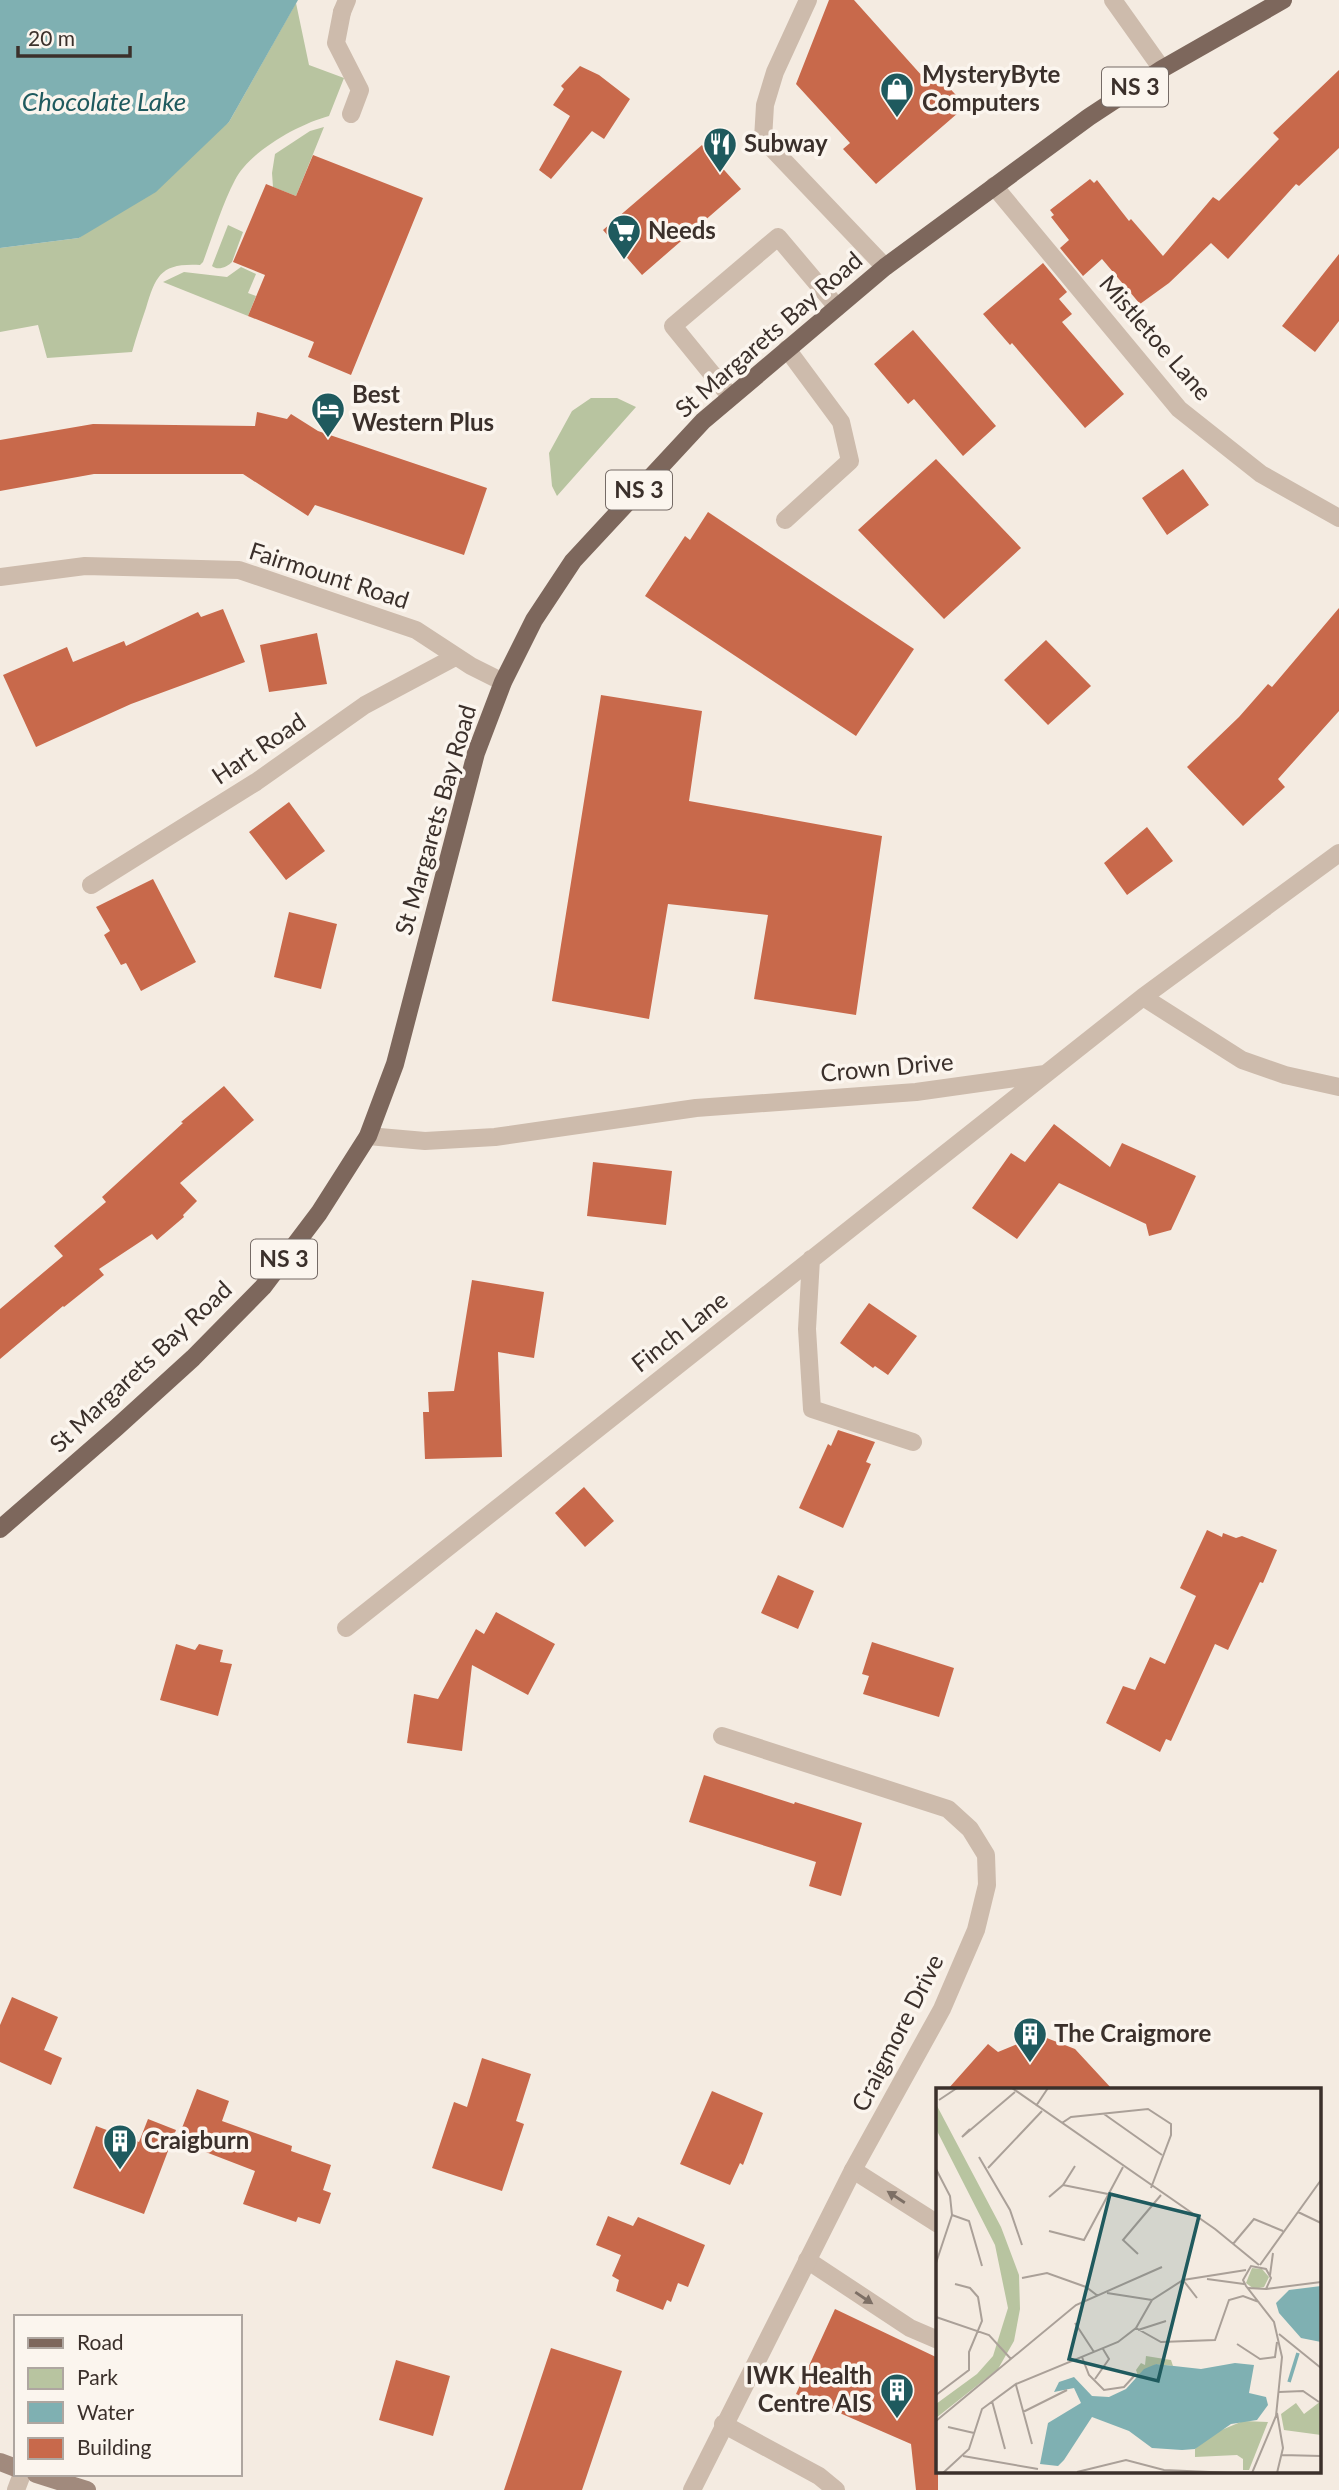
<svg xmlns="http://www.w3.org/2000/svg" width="1339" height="2490" viewBox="0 0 1339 2490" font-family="Lato,sans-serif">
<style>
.green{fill:#b8c4a0}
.water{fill:#7fb0b2}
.building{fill:#c8694b}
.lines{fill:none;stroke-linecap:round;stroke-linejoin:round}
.lane{stroke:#cdbbac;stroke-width:18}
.street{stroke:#cdbbac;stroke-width:18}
.secondary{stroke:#a18a7d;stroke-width:18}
.primary{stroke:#7d675c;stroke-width:18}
.oneway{fill:#7d6f65}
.labels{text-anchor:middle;stroke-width:7;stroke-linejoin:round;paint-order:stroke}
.shield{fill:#fbf5ee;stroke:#756b66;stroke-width:2}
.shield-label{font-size:23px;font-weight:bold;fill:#3b302b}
.poi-label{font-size:24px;font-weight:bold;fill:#3b302b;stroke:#fbf5ee;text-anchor:start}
.street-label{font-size:24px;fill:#3b302b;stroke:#fbf5ee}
.water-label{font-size:26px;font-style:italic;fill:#1f5a5e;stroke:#fbf5ee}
.inset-river{fill:none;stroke:#7fb0b2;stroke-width:3.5}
.inset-road{fill:none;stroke:#aaa098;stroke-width:2}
.view{fill:#1f5a5e;fill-opacity:0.15;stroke:#1f5a5e;stroke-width:3.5}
.inset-edge{fill:none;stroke:#3b302b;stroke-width:3.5}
</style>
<rect width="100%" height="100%" fill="#f4ebe1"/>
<!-- green -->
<path class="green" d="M296,3l13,62 35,13 -15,38c-30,8 -79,35 -94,64 -13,25 -22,55 -32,82l-3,3c-39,-2 -44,10 -54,43 -5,15 -10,29 -14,44l-85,6 -9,-33 -38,7v-84l79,-10 150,-116z
M324,127l-28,69 -23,-9 -1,-14 3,-19 35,-23z
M228,225l15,7 -11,30c-5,5 -14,9 -20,4z
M241,267l15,7 -8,19 8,3 -8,20 -85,-34 21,-10 43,5z
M591,398h26l19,9 -79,89 -5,-10 -3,-33 23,-42z"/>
<!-- water -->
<path class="water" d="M0,0h298l-69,122 -73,70 -77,46 -79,10z"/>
<!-- building -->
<path class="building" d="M829,0h25l69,77 9,-8 34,37 -90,78 -33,-35 7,-6 -54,-59z
M580,66l19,9 31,24 -26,40 -12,-8 -41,48 -12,-9 31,-54 -17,-11 11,-16 -3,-3z
M1339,70v78l-40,38 -3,-2 -68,75 -17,-16 -42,40 -29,21 -38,-45 -19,17 -23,-28 9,-8 -18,-23 3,-2 -4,-5 40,-31 4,4 3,-3 32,41 2,-2 32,37 50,-59 6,4 60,-62 -6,-6z
M702,145l39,44 -99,86 -39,-45z
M313,155l110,43 -72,177 -43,-18 6,-15 -66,-26 17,-41 -32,-13 33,-78 30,12z
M1339,254v67l-24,31 -33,-26z
M1043,263l24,29 -8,7 13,15 -10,8 62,72 -39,34 -73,-85 -2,2 -27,-31z
M913,330l83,96 -33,30 -49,-57 -6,5 -34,-40z
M257,412l30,7 4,-5 27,17 169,57 -23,67 -149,-50 -7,11 -65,-42h-149l-94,17v-51l93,-16 162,2z
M936,459l85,89 -77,71 -86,-89z
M1183,469l26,36 -42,30 -25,-37z
M708,512l206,137 -58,87 -211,-140 40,-60 5,4z
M1339,608v103l-61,68 7,8 -42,39 -56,-59 52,-50 29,-33 4,3z
M223,609l22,53 -114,42 -95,43 -33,-72 64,-28 6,15 51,-21 2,5 72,-34 3,5z
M317,633l10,51 -58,8 -9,-47z
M1046,640l45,46 -43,39 -44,-45z
M601,695l101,16 -13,90 193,35 -26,179 -102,-16 14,-84 -100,-11 -19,115 -97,-18z
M289,802l36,49 -39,29 -37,-48z
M1147,827l26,34 -46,34 -23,-32z
M153,879l43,83 -55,29 -15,-28 -5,2 -17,-30 6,-4 -14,-24z
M289,912l48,12 -16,65 -47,-12z
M224,1086l30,34 -74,63 17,18 -14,14 1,2 -27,23 -5,-6 -53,35 5,6 -40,32 -1,-1 -63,53v-50l63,-53 -9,-10 52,-44 -4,-5 81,-74 -2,-1z
M1054,1124l56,43 12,-24 74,33 -25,54 -22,6 -3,-12 -87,-41 -42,56 -45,-31 39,-55 14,9z
M593,1162l79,9 -6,54 -79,-9z
M472,1280l72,12 -10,66 -36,-6 4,105 -77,2 -2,-47h6l-1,-20 26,-1z
M869,1303l48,33 -29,39 -13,-9 -2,2 -33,-25z
M838,1430l37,12 -9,20 5,2 -28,64 -44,-20 29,-64 3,2z
M584,1487l30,34 -29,26 -30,-34z
M1207,1530l15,7 1,-4 13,5 6,-2 35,14 -14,33 -3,-1 -32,68 -13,-6 -44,97 -5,-2 -6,13 -54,-29 17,-37 12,4 15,-33 15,7 31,-68 -16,-8z
M778,1575l36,16 -16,38 -37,-16z
M496,1612l59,32 -27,51 -56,-30 -10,86 -55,-8 7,-49 24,5 38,-70 8,5z
M872,1642l82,26 -15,49 -76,-23 6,-18 -7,-2z
M176,1644l19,6 4,-6 24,6 -3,12 12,2 -14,52 -58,-16z
M704,1775l90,29 1,-2 67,21 -21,73 -32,-10 7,-24 -127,-40z
M12,1997l46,20 -14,33 18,8 -11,27 -51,-23v-37z
M1039,2035l36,14 37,40h-164l40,-45 10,8z
M482,2058l49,16 -15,47 8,3 -22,67 -70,-23 22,-66 13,5z
M197,2089l32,12 -7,20 70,25 -1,5 40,14 -8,25 8,3 -11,31 -22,-7 -2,5 -53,-18 12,-33 -78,-30z
M712,2091l51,22 -20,52 -3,-2 -10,22 -50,-21z
M148,2119l28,11 -32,84 -71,-26 23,-62 43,16z
M608,2216l25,10 5,-9 67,28 -17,42 -10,-4 -7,19 -4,-2 -4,10 -47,-19 3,-11 -7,-4 9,-21 -25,-10z
M835,2309l103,49v132h-22l-5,-46 -115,-50z
M551,2348l71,23 -40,119h-78z
M396,2360l54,16 -17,60 -54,-16z"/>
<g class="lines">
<!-- lane -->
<path class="lane" d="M342,12l-6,31 24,47 -9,24
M730,396l-57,-70 105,-89 59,70
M785,520l65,-59 -9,-39 -54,-73
M853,2170l85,54
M807,2260l103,68 28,12
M723,2424l96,52 17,14
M16,2490l6,-16"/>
<!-- street -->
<path class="street" d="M808,0l-33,72 -10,33 -2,34 122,128
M1113,0l49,69
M342,12l5,-12
M994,186l185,223 82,65 78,44
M0,577l85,-11 154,4 177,60 55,36 32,16
M91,885l165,-103 109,-77 90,-48
M1143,997l99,63 43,15 54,12
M368,1136l57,5 70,-4 201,-29 220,-16 129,-18
M811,1259l-4,70 5,80 101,33
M346,1628l797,-631 196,-144
M692,2490l161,-320 89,-161 34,-79 11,-45 -1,-30 -16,-26 -22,-20 -226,-73"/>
<!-- secondary -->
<path class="secondary" d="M0,2462l16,6
M36,2474l51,16"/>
<!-- primary -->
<path class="primary" d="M0,1529l116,-101 77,-70 70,-71 56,-74 49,-77 27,-72 81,-311 27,-71 31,-62 39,-59 130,-140 182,-154 204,-150 73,-48 121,-69"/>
</g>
<!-- one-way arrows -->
<defs><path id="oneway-solid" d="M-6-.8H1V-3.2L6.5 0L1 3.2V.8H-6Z" transform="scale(1.75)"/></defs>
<g class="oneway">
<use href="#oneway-solid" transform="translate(896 2197) rotate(-147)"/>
<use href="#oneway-solid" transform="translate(864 2298) rotate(34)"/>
</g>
<!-- icons -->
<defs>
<g id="shop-pin" transform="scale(1.75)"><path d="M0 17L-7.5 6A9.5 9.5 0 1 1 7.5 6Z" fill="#1f5a5e" stroke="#fbf5ee"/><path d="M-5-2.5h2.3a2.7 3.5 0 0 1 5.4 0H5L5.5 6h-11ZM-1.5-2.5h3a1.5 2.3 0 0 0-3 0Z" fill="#fff"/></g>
<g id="restaurant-pin" transform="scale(1.75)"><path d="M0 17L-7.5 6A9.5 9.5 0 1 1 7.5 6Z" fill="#1f5a5e" stroke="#fbf5ee"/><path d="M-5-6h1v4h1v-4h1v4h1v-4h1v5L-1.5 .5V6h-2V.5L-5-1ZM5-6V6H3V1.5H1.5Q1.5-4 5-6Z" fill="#fff"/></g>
<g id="supermarket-pin" transform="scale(1.75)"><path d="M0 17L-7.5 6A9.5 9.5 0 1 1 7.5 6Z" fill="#1f5a5e" stroke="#fbf5ee"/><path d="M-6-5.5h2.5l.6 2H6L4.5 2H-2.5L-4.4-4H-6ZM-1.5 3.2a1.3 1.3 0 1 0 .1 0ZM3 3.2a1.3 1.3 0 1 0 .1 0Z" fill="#fff"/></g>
<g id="hotel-pin" transform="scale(1.75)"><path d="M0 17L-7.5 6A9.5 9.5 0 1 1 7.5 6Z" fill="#1f5a5e" stroke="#fbf5ee"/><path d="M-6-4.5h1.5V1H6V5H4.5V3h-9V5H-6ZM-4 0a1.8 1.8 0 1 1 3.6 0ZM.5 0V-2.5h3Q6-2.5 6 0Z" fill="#fff"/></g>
<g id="building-pin" transform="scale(1.75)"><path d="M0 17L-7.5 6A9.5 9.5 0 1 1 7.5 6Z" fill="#1f5a5e" stroke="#fbf5ee"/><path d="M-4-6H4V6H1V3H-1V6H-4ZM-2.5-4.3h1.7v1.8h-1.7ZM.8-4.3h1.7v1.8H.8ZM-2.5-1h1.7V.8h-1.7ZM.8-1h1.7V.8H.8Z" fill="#fff"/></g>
</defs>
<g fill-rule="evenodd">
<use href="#shop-pin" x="897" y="89"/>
<use href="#restaurant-pin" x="720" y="144"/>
<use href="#supermarket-pin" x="624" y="231"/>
<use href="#hotel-pin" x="328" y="409"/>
<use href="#building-pin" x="1030" y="2034"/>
<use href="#building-pin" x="120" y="2141"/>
<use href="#building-pin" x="897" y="2390"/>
</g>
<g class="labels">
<!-- shield labels -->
<g class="shield">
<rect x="1102" y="67.5" width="66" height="39" rx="5"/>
<rect x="606" y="470.5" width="66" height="39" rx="5"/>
<rect x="251" y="1239.5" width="66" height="39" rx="5"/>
</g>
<g class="shield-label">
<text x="1135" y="95">NS 3</text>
<text x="639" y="498">NS 3</text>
<text x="284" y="1267">NS 3</text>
</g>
<!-- poi labels -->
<g class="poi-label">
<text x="922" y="83">MysteryByte<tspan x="922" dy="28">Computers</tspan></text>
<text x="744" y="152">Subway</text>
<text x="648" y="239">Needs</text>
<text x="352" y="403">Best<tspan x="352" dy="28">Western Plus</tspan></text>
<text x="1054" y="2042">The Craigmore</text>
<text x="144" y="2149">Craigburn</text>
<text x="872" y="2384" text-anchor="end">IWK Health<tspan x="872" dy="28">Centre AIS</tspan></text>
</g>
<!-- street labels -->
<g class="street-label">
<text transform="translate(769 335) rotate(-41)" y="8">St Margarets Bay Road</text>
<text transform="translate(1155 338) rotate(49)" y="8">Mistletoe Lane</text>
<text transform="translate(329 576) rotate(18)" y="8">Fairmount Road</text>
<text transform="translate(259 749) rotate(-34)" y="8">Hart Road</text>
<text transform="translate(436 820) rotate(-74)" y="8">St Margarets Bay Road</text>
<text transform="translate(887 1068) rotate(-5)" y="8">Crown Drive</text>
<text transform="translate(680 1332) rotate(-38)" y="8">Finch Lane</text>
<text transform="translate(141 1367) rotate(-43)" y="8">St Margarets Bay Road</text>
<text transform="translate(898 2033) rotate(-63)" y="8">Craigmore Drive</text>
</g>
<!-- water labels -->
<g class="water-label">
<text x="104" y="111">Chocolate Lake</text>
</g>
</g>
<!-- overview -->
<g transform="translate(936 2088)">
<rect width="385" height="385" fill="#f4ebe1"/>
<path d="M0,16l65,123 18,48 1,34 -6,32 -16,28 -62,49v-14l41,-30 16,-18 15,-48 -13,-63 -59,-116zM316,180l10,1 7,8 -5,10 -10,2 -8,-6zM210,268l25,4 2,6 -17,-2 -18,12 -2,-6 5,-7 4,2zM385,313v34l-37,-5 -3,-16 15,-11 8,11zM307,333l25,1 -19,48h-6v-11l-6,-4 -42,2v-8l17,-15z" fill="#b8c4a0"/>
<path d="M385,198v56l-20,-4 -22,-25 -3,-10 13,-13zM299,275l19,2 -5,28 17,4 2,8 -11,15 -26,4 -36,25 -13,1 -30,-2 -23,-17 -37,-14 -28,43 -6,6 -18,-2 8,-41 33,-20 -7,-15 -20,4 5,-10 15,-5 18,19 17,1 17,-8 18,-20 12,-5 45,5z" fill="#7fb0b2"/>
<path class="inset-river" d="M353,294l9,-29"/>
<path class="inset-road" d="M76,0l203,141 44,36M3,12l18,-12M100,18l12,-18M168,26l58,41M126,35l9,-6 77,-8 23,15v11l-20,53M34,41l-8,8 53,-45M43,69l31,53 12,35M52,80l54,-57M0,81l14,27 2,19 -16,48M127,97l45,9M113,109l14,-12 12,-19M362,124l23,11M16,127l17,6 13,45M113,143l35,9 39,-73M297,156l21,-25 29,12M202,166l-15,-14 38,-45M324,177l61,-85M334,187l3,-22M86,190l25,-5 39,14 12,9M271,191l37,5M247,192l14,18M312,200l18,1 5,-11 -5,-9 -15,-3 -8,14 3,6 28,36 8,35 -6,59 -24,57M330,201l55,-7M171,205l45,7M0,229l53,18 22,24M139,235l19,29M200,240l25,14 54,-2 14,-40 14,-4 16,6M202,242l28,-9M343,246l42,34M301,256l23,15 15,-2 2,-15M146,269l7,18 15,15 20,-3 11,-12M159,291l14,-20 -6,-10M80,297l16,59M343,304l24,-1 16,11M0,307l33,-25v-18l13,-31 -4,-24 -8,-9 -15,-4M56,313l13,48M87,324l44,-22M0,333l140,-116 86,-38M12,339l26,6M346,367l39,1M27,368l75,13M141,384l49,-12 38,10 69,3M7,385l26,-24 13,-40 34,-25 102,-42 18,-14 16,-28 31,-20 63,-10M341,385l6,-25 -6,-35"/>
<path class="view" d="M174,106l89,22 -41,165 -89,-22z"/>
<rect width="385" height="385" class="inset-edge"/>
</g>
<!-- legend -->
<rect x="14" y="2315" width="228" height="161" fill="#fbf5ee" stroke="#aea6a0" stroke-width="2"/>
<rect x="28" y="2338" width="35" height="10" fill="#7d675c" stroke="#aea6a0" stroke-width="2"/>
<text x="77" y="2350" font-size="21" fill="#3b302b">Road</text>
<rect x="28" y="2368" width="35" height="21" fill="#b8c4a0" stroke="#aea6a0" stroke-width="2"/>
<text x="77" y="2385" font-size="21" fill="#3b302b">Park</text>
<rect x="28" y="2402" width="35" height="21" fill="#7fb0b2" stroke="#aea6a0" stroke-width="2"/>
<text x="77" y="2420" font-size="21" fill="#3b302b">Water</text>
<rect x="28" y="2438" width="35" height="21" fill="#c8694b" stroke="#aea6a0" stroke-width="2"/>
<text x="77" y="2455" font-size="21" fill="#3b302b">Building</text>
<!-- scale -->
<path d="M18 46v10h112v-10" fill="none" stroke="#3b302b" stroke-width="3.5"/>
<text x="28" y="46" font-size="21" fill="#3b302b" stroke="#fbf5ee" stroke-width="5" paint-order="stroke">20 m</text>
</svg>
